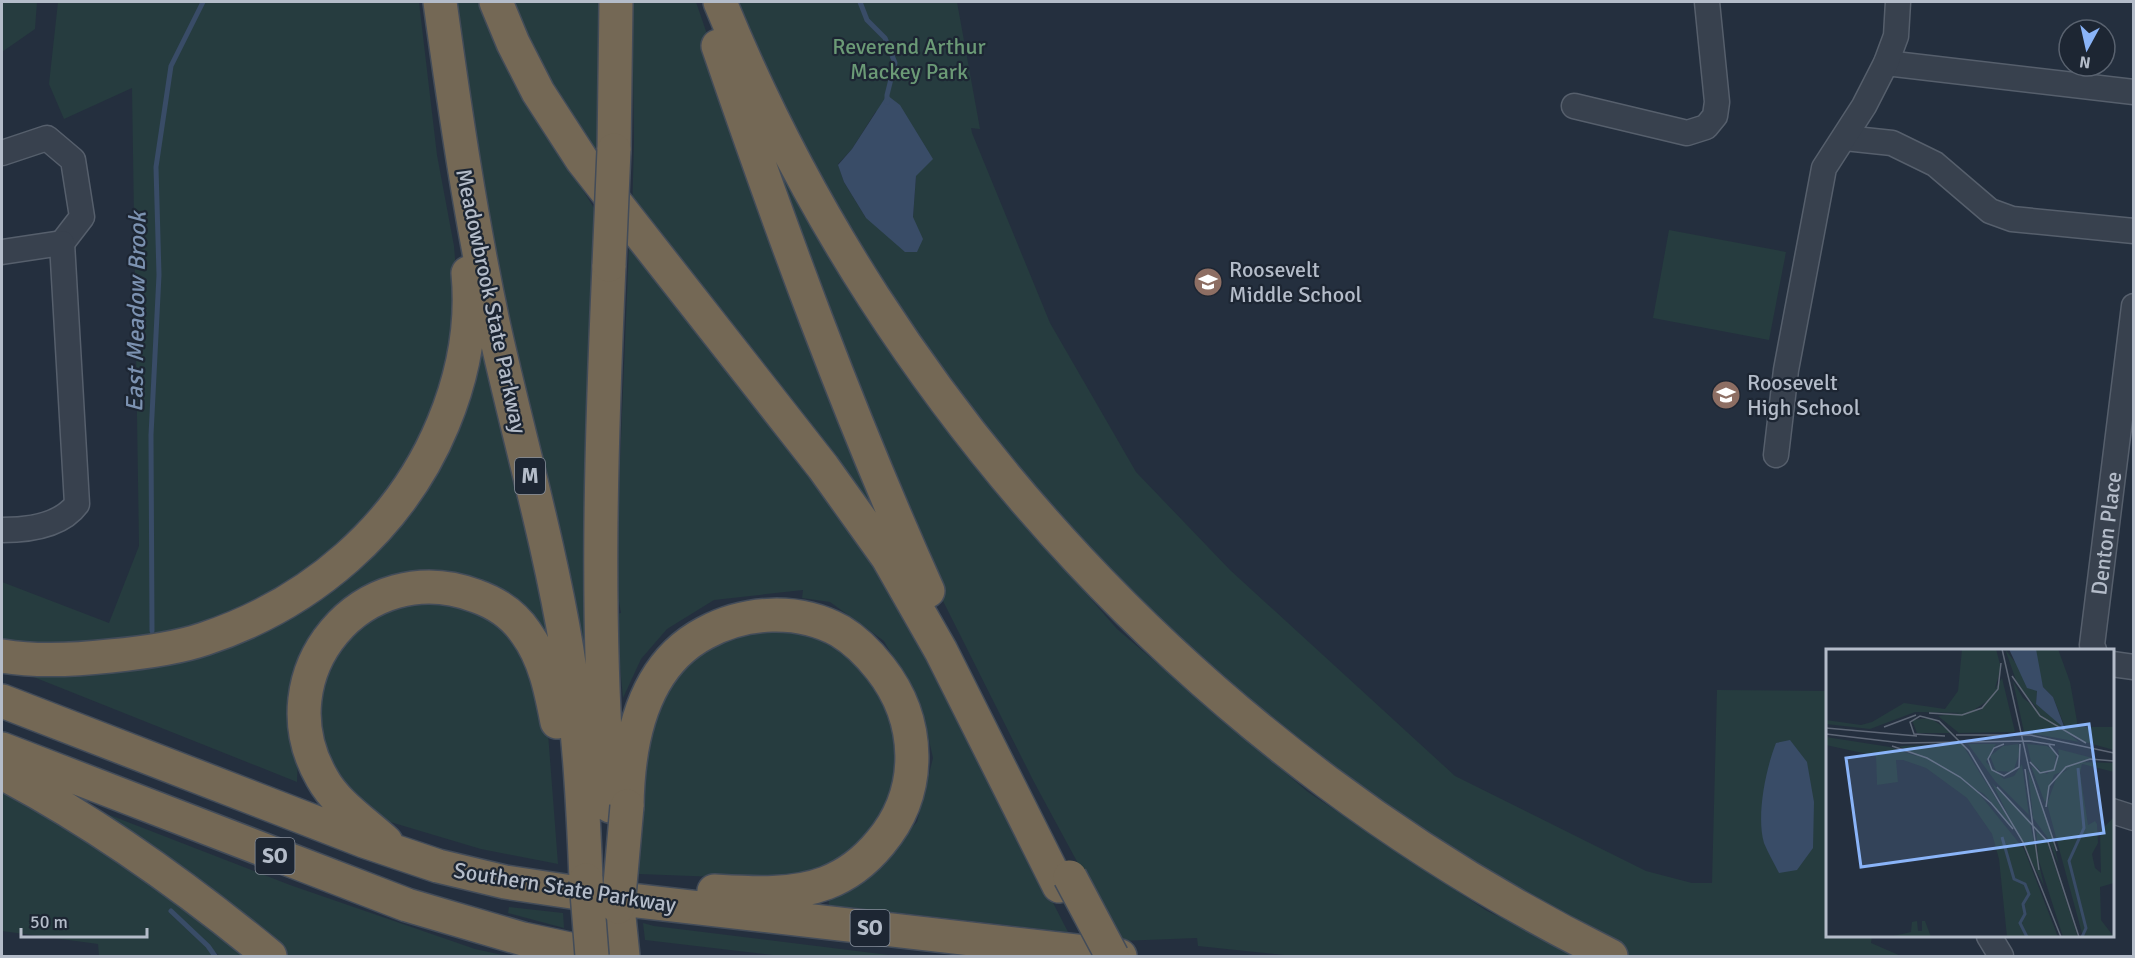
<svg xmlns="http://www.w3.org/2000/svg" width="2135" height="958" viewBox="0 0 2135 958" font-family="Signika,sans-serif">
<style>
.green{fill:#263c3f;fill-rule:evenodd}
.water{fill:#394c67}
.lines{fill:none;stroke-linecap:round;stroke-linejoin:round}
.stream{stroke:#394c67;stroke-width:5}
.minor-casing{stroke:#565f6c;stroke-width:27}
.highway-casing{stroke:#434c59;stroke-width:36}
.minor{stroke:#38414e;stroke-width:24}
.highway{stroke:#746855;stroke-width:33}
.highway-bridge-casing{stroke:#434c59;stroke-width:36;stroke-linecap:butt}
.highway-bridge{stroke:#746855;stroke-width:33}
.labels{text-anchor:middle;stroke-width:4.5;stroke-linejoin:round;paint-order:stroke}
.shield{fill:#1d2633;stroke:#878f9c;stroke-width:1.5}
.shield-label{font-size:21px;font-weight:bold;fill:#b4bcc9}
.park-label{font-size:22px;fill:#6b9a76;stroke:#1d2633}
.poi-label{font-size:22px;fill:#b4bcc9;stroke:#1d2633;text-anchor:start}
.street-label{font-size:22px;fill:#b4bcc9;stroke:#1d2633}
.water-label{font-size:24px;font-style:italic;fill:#7c92b1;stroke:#1d2633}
.inset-river{fill:none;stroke:#394c67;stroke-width:3}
.inset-road{fill:none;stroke:#5e6776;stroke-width:1.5}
.view{fill:#8ab4f8;fill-opacity:0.15;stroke:#8ab4f8;stroke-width:3}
.inset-edge{fill:none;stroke:#b4bcc9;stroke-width:3}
</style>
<rect width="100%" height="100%" fill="#242f3e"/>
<!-- green -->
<path class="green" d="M2,2h35l-2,27 -33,23z
M58,2h361l18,153 17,91 6,73 -24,92 -36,69 -59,69 -57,40 -85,38 -81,17 -116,-1v-61l107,41 30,-77 -7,-458 -68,31 -15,-35z
M448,2h35l83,161 33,53 -15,425 4,90 -90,-427z
M504,2h100l-2,171z
M632,2h64l56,163 156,404 -276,-353 2,-75z
M729,2h228l23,127 -9,-1 1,5 78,190 86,149 94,98 225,206 191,95 46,12h20l5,-193 110,1 1,245h44l-1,7 30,13h-276l-338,-212 -239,-225 -212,-300zM876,111l40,65 -3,41 -47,1 -22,-36 -6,-18 14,-15z
M758,130l109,177 122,175 128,147 191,163 179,119 97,45h-290l-96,-10 -1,-8 -77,3 -86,-159 -96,-191z
M1669,230l117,22 -17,88 -116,-22z
M629,246l201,255 52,79 82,149 104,203 -239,-27 -1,-9 28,-12 61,-62 16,-64 -11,-49 -38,-68 -54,-39 -28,-4 1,-8 -89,10 -47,29 -26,30 -18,39 -8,-84 6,-1 -6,-32z
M477,330l16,41 64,296 -79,-81 -153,35 -27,136 -1,25 -291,-116 110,-2 244,-105z
M456,598l47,24 30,44 13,41 12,157 -77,-15 -94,-28 -30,-14 -37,-48 -1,-90 26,-45 48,-24z
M772,624l55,11 22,18 48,65 6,53 -41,77 -41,21 -51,10 -131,-5 -7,-74 11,-83 69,-81z
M2,785l54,28 200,143h-36l-11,-9 3,9h-113l-1,-12 -96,-13z
M107,814l183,71 185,64 32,7h-226l-153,-117z
M509,907l54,6 1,15 -56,-15z
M643,923l11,3 243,30h-115l-137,-16z"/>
<!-- water -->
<path class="water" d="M887,95l13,10 33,54 -17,17 -3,41 10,22 -6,13h-12l-39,-34 -22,-36 -6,-17 14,-16z
M1790,740l17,22 7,40 -1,46 -16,22 -18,3c-5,-10 -11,-20 -15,-30 -8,-27 2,-75 12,-100z"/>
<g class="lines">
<!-- stream -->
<path class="stream" d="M860,2l7,18 18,18 10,25 -8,32v7
M152,631l-1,-196 8,-160 -3,-108 15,-101 32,-64
M171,911l37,35 7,10"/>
<!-- minor casing -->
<g class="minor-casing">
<g id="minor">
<path d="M1886,63l248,29"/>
<path d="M1574,106l113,27 19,-6 9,-11 2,-14 -10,-100"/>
<path d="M1845,138l47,5 43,21 55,47 22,8 122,12"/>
<path d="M2,153l45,-15 26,22 9,57 -20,26"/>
<path d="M2,252l60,-9 15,261c-16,22 -50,26 -75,26"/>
<path d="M1776,455l10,-85 38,-202 40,-62 22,-43 10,-27 2,-34"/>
<path id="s1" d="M2094,650l-2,-5 42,-339"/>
<path d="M2112,664l22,3"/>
<path d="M2112,811l22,7"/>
<path d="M1989,936l12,20"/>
</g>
</g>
<!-- highway casing -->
<g class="highway-casing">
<path id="highway" d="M440,2c15,109 31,218 54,325 24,108 55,214 73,323 12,76 16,153 19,230
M496,2l17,41 25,49 44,68 241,307 65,91 53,93 118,235
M720,2c168,413 492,757 891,954
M718,46c63,184 130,367 210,545
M614,150l2,-148
M609,265c-8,180 -14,361 1,541
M2,656c36,6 72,4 108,0 31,-3 65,-7 94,-17 106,-35 196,-111 239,-215 20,-48 30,-98 25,-151
M2,701l362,140 74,25 67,16 107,16 508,58
M2,749l405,156 116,34 79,17
M2,773c95,50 185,115 268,183
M627,806c1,-64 15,-140 78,-173 41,-22 93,-25 135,-2 15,9 29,23 40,37 41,52 44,123 0,175 -14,17 -33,32 -54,40 -34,13 -76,10 -112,8
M386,842c-22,-20 -50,-38 -64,-64 -60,-104 41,-225 154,-182 20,7 38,19 50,37 19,26 25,58 31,89
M618,907l5,49"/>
</g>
<!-- minor -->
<use href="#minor" class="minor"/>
<!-- highway -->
<use href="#highway" class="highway"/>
<!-- highway-bridge casing -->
<g class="highway-bridge-casing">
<path id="highway-bridge" d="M609,265l5,-115
M1070,877l42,79
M586,880l6,76
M618,907l9,-101"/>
</g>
<!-- highway-bridge -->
<use href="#highway-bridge" class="highway-bridge"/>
</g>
<!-- icons -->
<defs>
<g id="school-disc" transform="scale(1.5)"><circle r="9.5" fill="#8d6e63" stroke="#1d2633"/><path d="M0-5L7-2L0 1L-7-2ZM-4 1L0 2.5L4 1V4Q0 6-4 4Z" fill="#fff"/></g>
</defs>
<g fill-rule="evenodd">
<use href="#school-disc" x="1208" y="282"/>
<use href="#school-disc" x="1726" y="395"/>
</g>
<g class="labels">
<!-- shield labels -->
<g class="shield">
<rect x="515" y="458" width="30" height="36" rx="4.5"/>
<rect x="255.5" y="838" width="39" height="36" rx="4.5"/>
<rect x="850.5" y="910" width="39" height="36" rx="4.5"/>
</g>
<g class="shield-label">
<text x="530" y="483">M</text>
<text x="275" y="863">SO</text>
<text x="870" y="935">SO</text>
</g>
<!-- park labels -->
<g class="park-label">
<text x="909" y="54">Reverend Arthur<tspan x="909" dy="25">Mackey Park</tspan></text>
</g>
<!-- poi labels -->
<g class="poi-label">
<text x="1229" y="277">Roosevelt<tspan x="1229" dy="25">Middle School</tspan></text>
<text x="1747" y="390">Roosevelt<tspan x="1747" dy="25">High School</tspan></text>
</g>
<!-- street labels -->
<g class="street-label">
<text transform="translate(492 301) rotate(78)" y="8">Meadowbrook State Parkway</text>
<text dy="8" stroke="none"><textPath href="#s1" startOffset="118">Denton Place</textPath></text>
<text transform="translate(565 887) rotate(9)" y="8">Southern State Parkway</text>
</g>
<!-- water labels -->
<g class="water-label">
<text transform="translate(136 312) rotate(-89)" y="8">East Meadow Brook</text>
</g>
</g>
<!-- overview -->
<g transform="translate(1826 649)">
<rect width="288" height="288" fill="#242f3e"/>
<path d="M136,0h34l5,19 -9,30 -23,15 -54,-1 -45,17 -44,-5v-4l35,5 11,-3 32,-19 41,6 13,-18zM179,0l32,42 -1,13 29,23 -12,-30 -10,-10 -7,-28v-10h22l12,33 8,45h36v23l-29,-8 -36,-20 -31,-36zM176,29l13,54 -56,1 -21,-17 43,-6zM187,32l10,17 56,44 -55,-10zM104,69l23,15h-36l-5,-13zM0,88l64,10 38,13 49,31 47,58 34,88h-51l-8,-78 -7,-25 -25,-36 -41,-30 -23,-8h-7l2,22 -21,3 -1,-29 -50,-11zM136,95l54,87 -32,-37 -85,-48zM142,95h28l-10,18 18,17 10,-3 8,-12 7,51 -34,-34zM192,95l2,8 -7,20 -17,-1 -6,-15 13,-10zM201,95l20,2 9,6 -1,16 -12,5 -12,-11zM232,100l35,9 -39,17 -9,28 -14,-37 16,8 12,-19zM254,113l34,1v9l-32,-8 -2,9 8,52 7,-4 2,3 1,19 -6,11 3,14 6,5 -1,-42 14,-14v66l-14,4 1,33 13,17h-31l-36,-133 10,-28zM202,121l21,56 10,39 -12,-28 -14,-19zM166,134l37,36 15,67zM210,178l10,12 32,98h-15l-25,-79zM91,272l1,10h4v-10h3l6,16h-42l22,-5 1,-10z" fill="#263c3f"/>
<path d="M183,0h27l7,38 10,10 12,32 -29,-25 1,-13 -10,-3z" fill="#394c67"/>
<path class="inset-river" d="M252,119l6,60 -15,33 17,67 -4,9M176,188l12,42 11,5 4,10 -6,10 2,10 -5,9 7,14"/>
<path class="inset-road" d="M176,0l27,119 28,83M186,27l28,40 46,27M103,64l33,2 20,-7 16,-19 3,-26M58,78l32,-12M0,79l91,8M0,85l76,9 127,-2 26,4M130,86h74l84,18M119,87l-31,-2 -4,-12 10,-6 19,5 30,30 54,91 38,95M178,95l-10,4 -6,11 4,11 12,6 15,-9 1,-23M66,97l35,12 33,19 31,26 22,26M204,113l10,11 14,-3 4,-14 -9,-11M199,120l14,101M171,138l51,55 31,95M220,158l3,-21 17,-19 24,-8 24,2"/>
<path class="view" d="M263,75l15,109 -243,34 -15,-109z"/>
<rect width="288" height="288" class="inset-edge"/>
</g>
<!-- border -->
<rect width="2135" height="958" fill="none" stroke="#b4bcc9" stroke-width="6"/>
<!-- north arrow -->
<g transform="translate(2087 48) rotate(188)"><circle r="28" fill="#1d2633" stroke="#59626f" stroke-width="1.5"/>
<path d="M0-4.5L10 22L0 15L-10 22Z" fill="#8ab4f8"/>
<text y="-9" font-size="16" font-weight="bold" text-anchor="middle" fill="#b4bcc9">N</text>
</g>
<!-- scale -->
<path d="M21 928v9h126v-9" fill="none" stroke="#b4bcc9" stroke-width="3"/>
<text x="30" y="928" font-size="18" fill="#b4bcc9" stroke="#1d2633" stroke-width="4.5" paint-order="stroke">50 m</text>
</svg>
